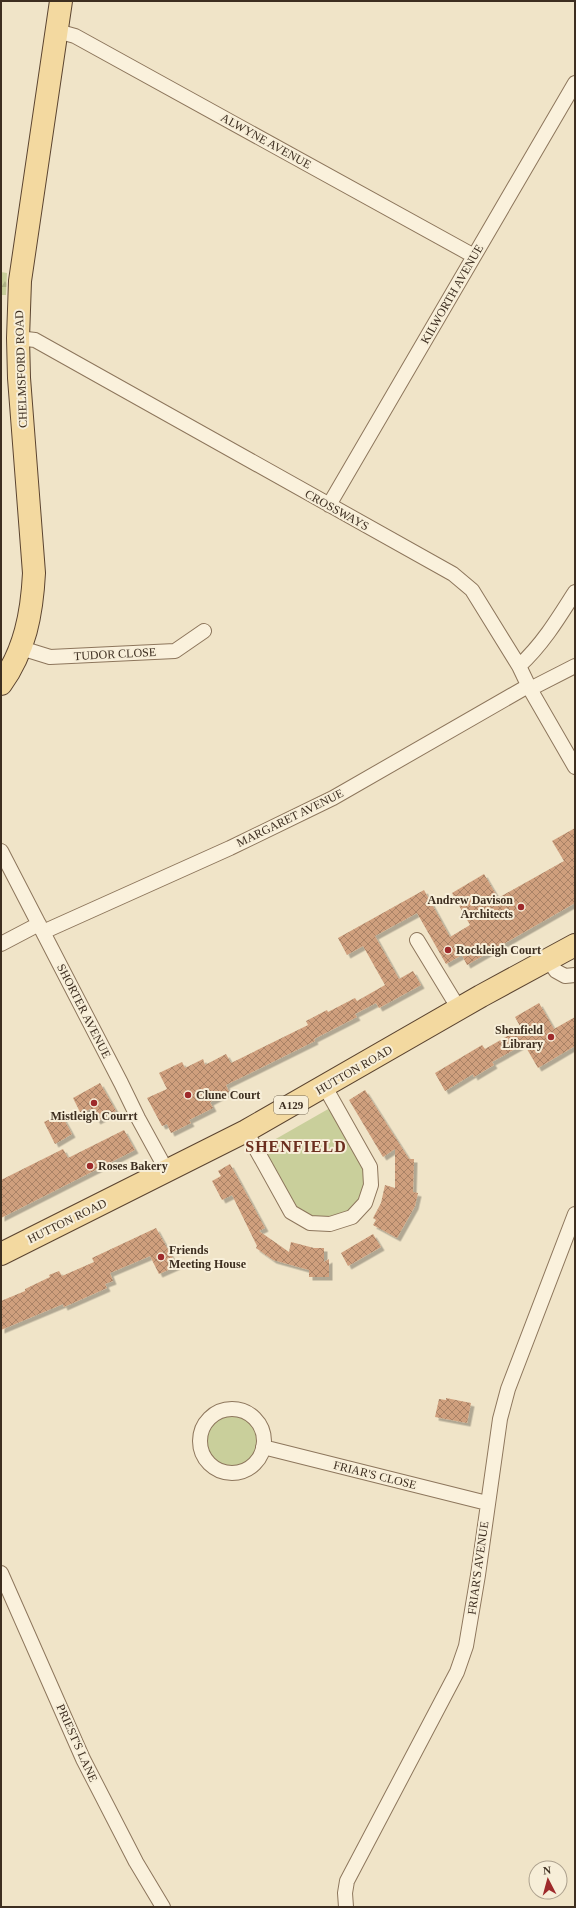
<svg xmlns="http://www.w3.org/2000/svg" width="576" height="1908" viewBox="0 0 576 1908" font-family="'Times New Roman',serif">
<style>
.grass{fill:#c9cf9b}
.forest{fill:url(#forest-firs)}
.building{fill:url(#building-cross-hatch);filter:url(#shadow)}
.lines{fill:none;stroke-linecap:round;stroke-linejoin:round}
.minor-casing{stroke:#8d765c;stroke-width:16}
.primary-casing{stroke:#5b4430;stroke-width:24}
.minor{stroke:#faf1dc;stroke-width:14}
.primary{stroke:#f3d9a0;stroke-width:22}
.poi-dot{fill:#9e2a2b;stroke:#f7eed8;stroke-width:1.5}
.labels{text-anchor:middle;stroke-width:4;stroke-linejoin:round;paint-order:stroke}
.shield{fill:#f7eed8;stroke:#756857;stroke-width:1}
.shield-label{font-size:11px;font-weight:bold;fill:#3d2e20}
.street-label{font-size:12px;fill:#3d2e20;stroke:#f7eed8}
.poi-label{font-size:12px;font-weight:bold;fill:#3d2e20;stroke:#f7eed8;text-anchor:start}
.district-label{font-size:16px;font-weight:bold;letter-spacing:1px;fill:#6b2e1e;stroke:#f7eed8}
</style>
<defs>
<pattern id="forest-firs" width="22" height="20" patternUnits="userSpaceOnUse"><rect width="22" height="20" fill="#c9cf9b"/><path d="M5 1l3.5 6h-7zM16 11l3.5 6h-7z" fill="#aeb285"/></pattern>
<pattern id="building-cross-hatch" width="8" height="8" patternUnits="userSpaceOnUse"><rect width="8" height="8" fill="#cf9f7d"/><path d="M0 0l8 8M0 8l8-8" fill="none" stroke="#a98266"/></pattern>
<filter id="shadow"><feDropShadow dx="3.5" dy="3.5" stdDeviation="0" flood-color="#0004"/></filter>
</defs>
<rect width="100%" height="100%" fill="#f0e4c8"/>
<!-- grass -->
<path class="grass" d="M330,1108l35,62 1,13 -3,14 -13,17 -32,7 -23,-11 -35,-62z
M206 1440a26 26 0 1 1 52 0a26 26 0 1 1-52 0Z"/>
<!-- forest -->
<path class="forest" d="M1,272l6,1 -1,22h-5z"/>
<!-- building -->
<path class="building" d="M575,828v75l-108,62 -5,-10 -16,9 -29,-51 -42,23 24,43 14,-8 8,14 -42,23 -3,-5 -21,11 2,3 -43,22 1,2 -89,44 3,7 -19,10 3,6 -24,12 2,3 -20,10 -4,-9 -5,2 -15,-28 20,-9 -8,-16 23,-11 3,6 18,-9 2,6 21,-11 5,9 77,-38 -2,-4 21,-11 1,2 27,-14 2,3 28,-16 -22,-39 -16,9 -9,-17 86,-48 26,47 20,-12 -18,-32 32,-19 14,24 66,-37 -12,-20z
M539,1003l15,26 21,-12v29l-37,22 -14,-24 -32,18 2,3 -20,12 -1,-3 -28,17 -10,-18 47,-28 3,4 36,-21 -6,-11z
M100,1083l16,28 -19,10 -7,-12 -9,5 -8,-16z
M365,1090l44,69h5l-1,33 5,1 -3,13 -18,32 -24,-13 3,-5 -3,-2 8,-15 4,-18 10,3v-39l-12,8 -34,-57z
M61,1114l11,20 -17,10 -11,-22z
M124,1130l11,20 -134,68v-38l62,-31 5,9z
M230,1164l35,64 -6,3 30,21 2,-10 23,6h10v14l5,-3v18h-20v-7l-36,-10 -17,-12 1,-2 -25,-51 -10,5 -10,-19 9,-5 -3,-5z
M156,1228l21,38 -18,8 -9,-18 -40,17 3,8 -8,3 2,4 -43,19 -1,-3 -62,26v-29l24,-10v-2l25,-12 -1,-2 10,-4 3,5 32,-14 -2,-4z
M373,1234l8,13 -33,19 -7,-13z
M446,1398l25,5 -4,20 -32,-6 4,-18 7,1z"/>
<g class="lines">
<!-- minor casing -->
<g class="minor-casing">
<path id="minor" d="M57,31l18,5 399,220
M18,338l17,2 418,234 19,16 47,76 11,23 45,78
M329,505l246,-422
M21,648l29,9 125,-6 29,-20
M519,666c23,-21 39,-47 56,-74
M530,689l45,-23
M1,851l120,232 17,35 29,53
M43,932l187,-84 103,-50 195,-112
M417,940l42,69
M1,944l38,-20
M548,960l8,11 9,5 10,-1
M246,1131l45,81 19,11 20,1 22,-7 13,-14 6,-18 -1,-18 -45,-80
M200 1441a32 32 0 1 1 64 0a32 32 0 1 1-64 0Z
M263,1447l224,56
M1,1573l82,186 53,103 27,45
M346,1907l-1,-14 2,-12 110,-209 9,-26 12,-71 22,-156 8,-30 67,-175"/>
</g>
<!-- primary casing -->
<g class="primary-casing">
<path id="primary" d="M1,684c24,-33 31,-71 33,-111l-15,-195 -1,-40 2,-57 41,-280
M1,1254l245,-123 235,-135 94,-51"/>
</g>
<!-- minor -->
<use href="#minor" class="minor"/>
<!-- primary -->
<use href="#primary" class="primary"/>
</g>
<!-- markers -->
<g class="poi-dot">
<circle cx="521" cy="907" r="4"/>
<circle cx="448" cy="950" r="4"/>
<circle cx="551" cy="1037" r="4"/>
<circle cx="188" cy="1095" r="4"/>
<circle cx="94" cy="1103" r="4"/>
<circle cx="90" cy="1166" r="4"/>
<circle cx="161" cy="1257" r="4"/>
</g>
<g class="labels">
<!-- shield labels -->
<rect class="shield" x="274" y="1096" width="34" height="18" rx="3"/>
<g class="shield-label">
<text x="291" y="1109">A129</text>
</g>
<!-- street labels -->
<g class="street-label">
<text transform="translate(266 141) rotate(29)" y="4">ALWYNE AVENUE</text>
<text transform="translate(452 294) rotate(-60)" y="4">KILWORTH AVENUE</text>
<text transform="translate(21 369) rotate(-92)" y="4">CHELMSFORD ROAD</text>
<text transform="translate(337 510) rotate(29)" y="4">CROSSWAYS</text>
<text transform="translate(115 654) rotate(-3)" y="4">TUDOR CLOSE</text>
<text transform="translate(290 818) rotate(-26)" y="4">MARGARET AVENUE</text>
<text transform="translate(84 1011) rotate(63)" y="4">SHORTER AVENUE</text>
<text transform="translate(354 1070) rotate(-30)" y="4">HUTTON ROAD</text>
<text transform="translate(67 1221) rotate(-26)" y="4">HUTTON ROAD</text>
<text transform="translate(375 1475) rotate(14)" y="4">FRIAR'S CLOSE</text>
<text transform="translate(478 1568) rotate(-82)" y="4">FRIAR'S AVENUE</text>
<text transform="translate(77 1743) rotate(66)" y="4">PRIEST'S LANE</text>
</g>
<!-- poi labels -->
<g class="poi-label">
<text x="513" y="904" text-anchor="end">Andrew Davison<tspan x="513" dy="14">Architects</tspan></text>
<text x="456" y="954">Rockleigh Court</text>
<text x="543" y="1034" text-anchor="end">Shenfield<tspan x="543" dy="14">Library</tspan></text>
<text x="196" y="1099">Clune Court</text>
<text x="94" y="1120" text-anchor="middle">Mistleigh Courrt</text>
<text x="98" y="1170">Roses Bakery</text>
<text x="169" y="1254">Friends<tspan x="169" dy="14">Meeting House</tspan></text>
</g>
<!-- district labels -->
<g class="district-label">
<text x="296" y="1152">SHENFIELD</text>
</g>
</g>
<!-- border -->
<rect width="576" height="1908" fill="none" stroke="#3d2e20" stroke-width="4"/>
<!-- north arrow -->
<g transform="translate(548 1880) rotate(354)"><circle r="19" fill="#f7eed8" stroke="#ada18e"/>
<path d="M0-3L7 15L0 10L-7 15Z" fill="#9e2a2b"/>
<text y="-6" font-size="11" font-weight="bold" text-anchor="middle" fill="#3d2e20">N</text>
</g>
</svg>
